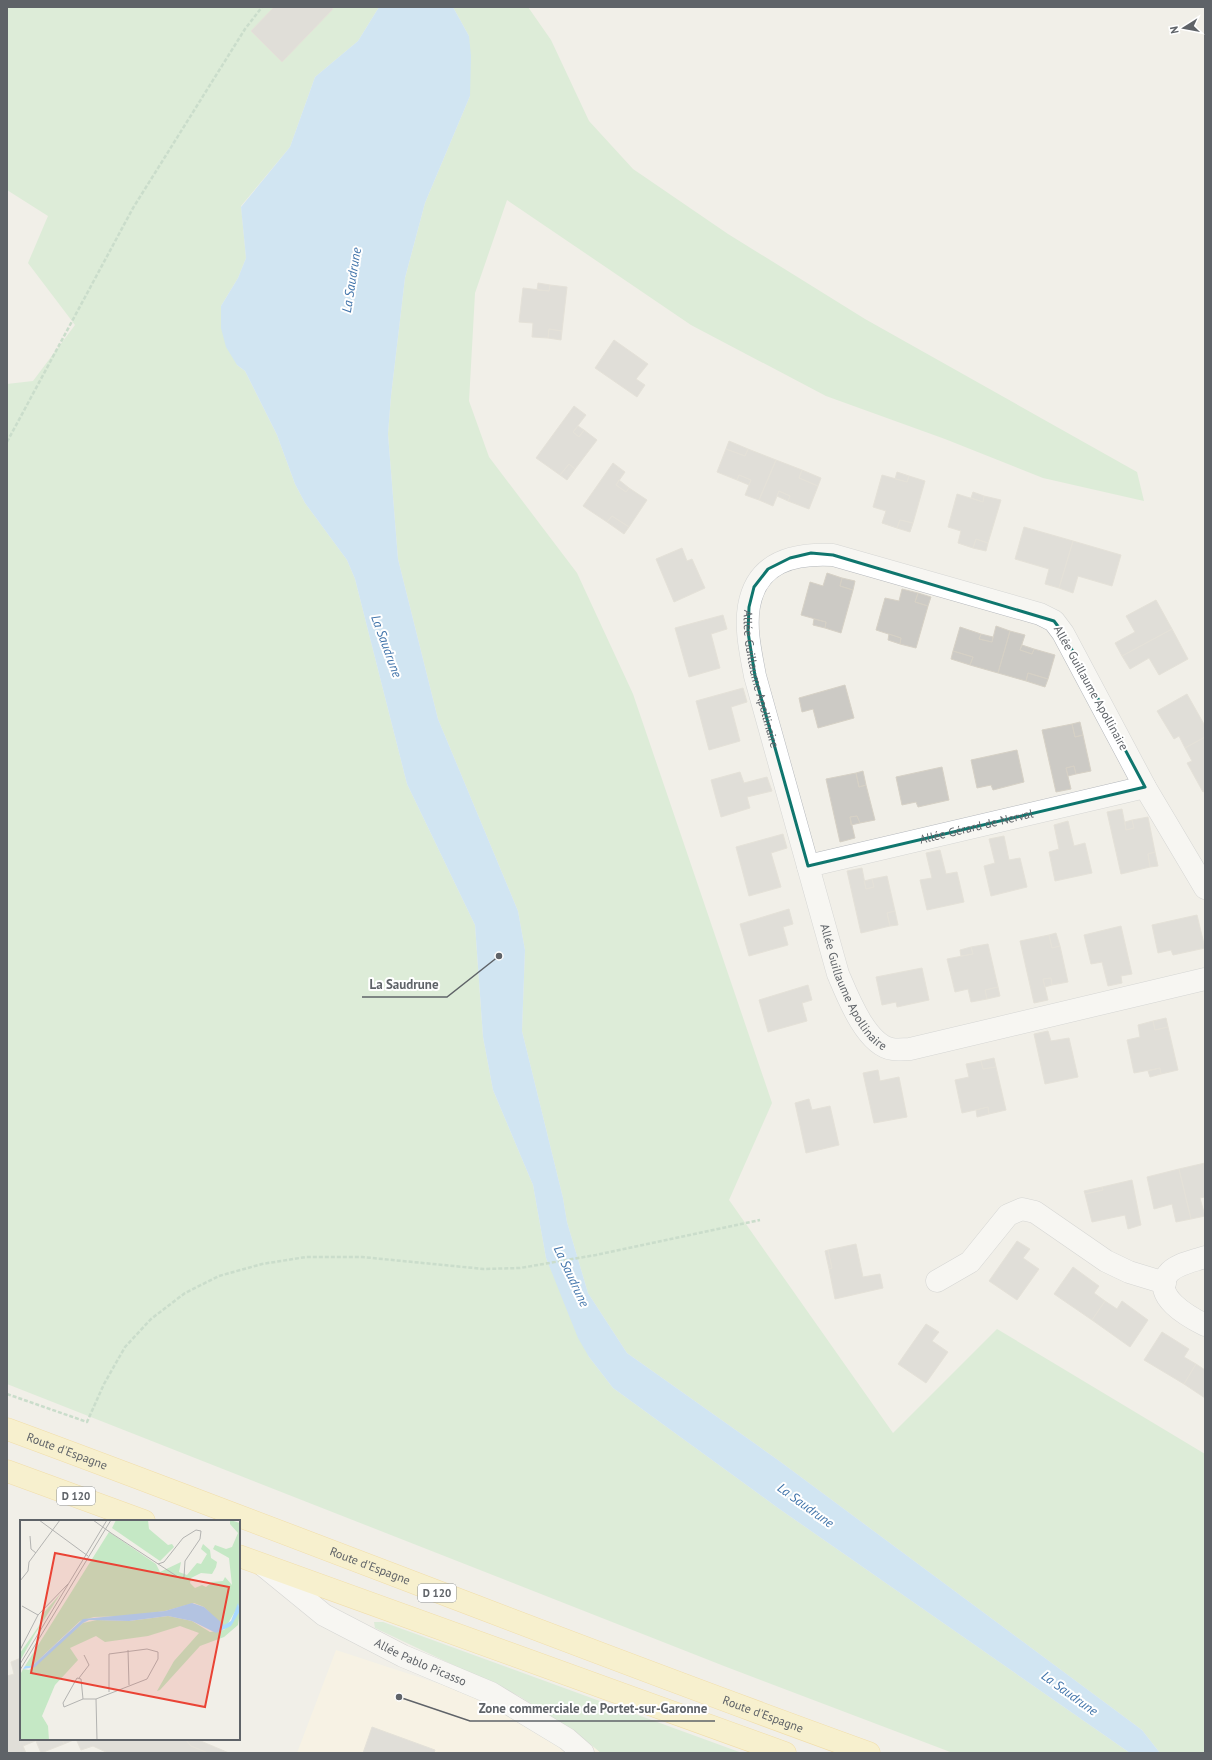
<svg xmlns="http://www.w3.org/2000/svg" width="1212" height="1760" viewBox="0 0 1212 1760" font-family="'PT Sans',sans-serif">
<style>
.commercial{fill:#fef7e0}
.green{fill:#c5e8c5}
.water{fill:#aadaff}
.building{fill:#cccac5;stroke:#d6d1c6}
.lines{fill:none;stroke-linecap:round;stroke-linejoin:round}
.minor-casing{stroke:#b5b8bc;stroke-width:23}
.primary-casing{stroke:#f2c960;stroke-width:23}
.path{stroke:#9cc7a9;stroke-width:2.5;stroke-dasharray:4 2;stroke-linecap:butt}
.minor{stroke:#fff;stroke-width:22}
.primary{stroke:#fff2af;stroke-width:22}
.marked{fill:none;stroke:#0f766e;stroke-width:3;stroke-linejoin:round}
.labels{text-anchor:middle;stroke-width:4;stroke-linejoin:round;paint-order:stroke}
.shield{fill:#fff;stroke:#8f9295;stroke-width:1}
.shield-label{font-size:11px;font-weight:bold;fill:#5f6368}
.street-label{font-size:12px;fill:#5f6368;stroke:#fff}
.water-label{font-size:13px;font-style:italic;fill:#4174aa;stroke:#fff}
.inset-road{fill:none;stroke:#b3b3b1;stroke-width:1}
.view{fill:#ea4335;fill-opacity:0.15;stroke:#ea4335;stroke-width:2}
.inset-edge{fill:none;stroke:#5f6368;stroke-width:2}
.leader{fill:none;stroke:#5f6368;stroke-width:1.5}
.callout-dot{fill:#5f6368;stroke:#fff;stroke-width:1.5}
.callout-label{font-size:13px;text-anchor:middle;font-weight:bold;fill:#5f6368;stroke:#fff;stroke-width:4;stroke-linejoin:round;paint-order:stroke}
</style>
<rect width="100%" height="100%" fill="#f1efe8"/>
<!-- commercial -->
<path class="commercial" d="M336,1650l290,95 22,8h-351z"/>
<!-- green -->
<path class="green" d="M7,7h372l-21,34 -43,36 -25,70 -49,59 5,52 -8,20 -17,28 16,59 8,6 32,64 18,49 10,19 42,57 8,19 52,205 68,141 8,112 10,53 40,95 13,73 43,99 24,31 165,120 352,245h-177l-229,-87 -717,-282v-1000l26,-3 42,-56 -47,-62 20,-47 -41,-26z
M453,7h75l23,33 38,81 44,48 95,65 137,85 272,153 7,29 -101,-23 -98,-39 -119,-43 -135,-71 -184,-125 -32,93 -6,108 20,56 88,116 56,121 139,409 -43,97 164,233 104,-104 208,125v299h-45l-18,-23 -364,-270 -151,-107 -39,-60 -21,-71 -4,-24 -41,-167 3,-81 -7,-39 -80,-192 -40,-160 -10,-125 3,-38 14,-118 20,-75 45,-107 -1,-60z
M374,1622h9l359,131h-141l-22,-18 -60,-39 -144,-68z"/>
<!-- water -->
<path class="water" d="M379,7h74l16,29 2,20 -1,40 -45,107 -20,75 -14,118 -3,38 10,125 40,160 80,192 7,39 -3,81 41,167 4,24 21,71 39,60 151,107 364,270 18,23h-30l-352,-245 -165,-120 -24,-31 -11,-19 -32,-80 -13,-73 -40,-95 -10,-53 -8,-112 -68,-141 -52,-205 -8,-19 -42,-57 -10,-19 -18,-49 -32,-64 -8,-6 -11,-18 -5,-19v-22l17,-28 8,-20 -5,-51 49,-60 25,-70 43,-36z"/>
<!-- building -->
<path class="building" d="M274,7h57l2,2 -51,53 -31,-31z
M538,283l12,2 -1,6 -12,-1z
M550,285l17,2 -5,44 -13,-2 -1,9 -16,-1 1,-14 -14,-1 4,-34 26,3z
M549,329l13,2 -1,9 -13,-2z
M614,340l34,24 -12,15 9,6 -8,12 -42,-29z
M574,406l12,9 -13,17 6,5 5,-7 13,10 -22,29 -6,-5 -9,11 -24,-17z
M578,426l6,4 -5,7 -6,-5z
M729,441l19,8 -3,7 -19,-7z
M726,449l19,7 3,-7 28,11 -17,40 -14,-5 6,-15 -12,-5 -2,5 -20,-8z
M776,460l26,10 -3,8 19,8 -9,23 -21,-8 2,-5 -11,-5 -6,15 -14,-6z
M613,463l12,9 -9,13 10,7 3,-4 18,12 -18,27 -17,-11 -5,6 -24,-16z
M569,464l6,5 -8,11 -7,-5z
M802,470l19,8 -3,8 -19,-8z
M897,472l12,4 -2,6 -12,-3z
M739,475l12,5 -2,5 -12,-5z
M882,475l25,7 2,-6 16,5 -12,42 -13,-3 -3,8 -15,-5 4,-12 -13,-4z
M619,480l10,8 -3,4 -10,-7z
M779,491l11,5 -2,5 -11,-5z
M973,492l11,4 -1,6 -12,-4z
M957,494l26,8 1,-6 17,4 -13,43 -12,-4 -3,9 -15,-5 3,-12 -13,-4z
M612,516l17,11 -5,7 -17,-12z
M900,520l13,3 -3,9 -13,-4z
M1024,527l49,14 -14,47 -14,-4 4,-15 -34,-10z
M976,539l12,4 -2,8 -13,-3z
M1073,541l48,14 -9,31 -34,-10 -5,17 -14,-5z
M682,548l5,13 5,-2 13,29 -31,14 -18,-43z
M827,573l15,5 -2,8 13,4 -12,43 -16,-5 1,-6 -25,-7 9,-33 13,4z
M842,578l13,3 -2,9 -13,-4z
M902,589l16,4 -3,9 13,4 -12,42 -16,-4 1,-6 -25,-8 9,-32 14,3z
M918,593l13,4 -3,9 -13,-4z
M1156,600l16,29 -50,27 -7,-13 20,-11 -9,-16z
M723,615l4,14 -16,5 9,34 -31,9 -14,-49z
M814,619l12,3 -1,6 -12,-3z
M996,626l14,5 -12,42 -28,-8 3,-8 -20,-6 7,-24 21,7 -2,5 13,3z
M1172,629l16,30 -29,16 -10,-17 -19,11 -8,-13z
M1010,631l15,4 -5,15 12,4 2,-5 21,6 -7,24 -20,-6 -2,8 -28,-8z
M889,634l12,4 -1,6 -12,-4z
M981,634l12,3 -1,5 -13,-3z
M1022,645l12,4 -2,5 -12,-4z
M953,651l20,6 -3,8 -19,-6z
M1028,673l20,6 -3,8 -19,-6z
M845,685l9,33 -36,10 -5,-19 -11,3 -3,-14z
M743,688l4,14 -16,5 9,34 -31,9 -13,-49z
M1187,694l18,32v11l-20,11 -6,-12 -5,3 -17,-28z
M1080,722l3,13 -8,2 -3,-13z
M1072,724l3,13 8,-2 8,36 -15,3 -2,-8 -8,2 5,21 -15,3 -14,-62z
M1205,737v54l-2,1 -16,-29 5,-2 -7,-13z
M1017,750l7,32 -31,8 -2,-5 -14,3 -6,-28z
M1074,766l2,8 -8,2 -2,-8z
M942,767l7,33 -31,7 -2,-5 -14,3 -6,-28z
M863,771l3,14 -7,2 -3,-14z
M740,772l4,11 23,-6 5,14 -25,6 3,11 -29,9 -10,-37z
M856,773l3,14 7,-2 9,35 -15,3 -3,-7 -7,1 5,21 -15,4 -14,-63z
M1122,809l4,21 8,-2 -2,-8 16,-3 7,35 -7,2 2,13 -29,7 -14,-62z
M857,816l3,7 -9,2 -1,-8z
M1132,820l2,8 -8,2 -1,-8z
M1068,821l6,25 11,-3 7,30 -37,8 -6,-29 10,-3 -5,-24z
M783,834l4,14 -16,5 10,34 -32,9 -13,-49z
M1004,836l5,24 11,-2 7,29 -36,9 -7,-30 11,-3 -6,-24z
M940,850l6,24 11,-2 7,30 -37,8 -7,-30 12,-2 -6,-25z
M1155,852l3,14 -8,1 -2,-13z
M862,868l4,21 8,-2 -2,-8 15,-3 8,35 -8,2 3,13 -29,7 -14,-62z
M872,879l2,8 -8,2 -2,-8z
M789,909l4,15 -10,3 5,18 -39,11 -9,-32z
M895,911l3,14 -8,1 -3,-13z
M1197,915l8,33 -32,7 -2,-5 -13,3 -6,-28z
M1121,926l11,48 -11,2 1,7 -14,3 -6,-24 -11,2 -7,-29z
M1056,933l4,13 -8,2 -3,-13z
M1049,935l3,13 8,-2 8,36 -16,3 -1,-7 -8,1 5,21 -14,3 -14,-62z
M988,944l10,43 -13,3 2,9 -16,3 -3,-13 -13,3 -8,-33 26,-5 -2,-7z
M971,947l2,7 -12,2 -1,-6z
M922,968l7,32 -32,7 -1,-5 -14,3 -6,-28z
M1051,978l1,7 -7,2 -2,-8z
M808,985l4,15 -10,3 5,18 -39,11 -9,-32z
M998,987l2,9 -13,3 -2,-9z
M1166,1018l2,9 -13,3 -2,-9z
M1153,1021l2,9 13,-3 10,43 -17,4 -1,-6 -26,5 -7,-33 13,-3 -2,-12z
M1048,1031l3,10 18,-3 9,39 -33,7 -11,-50z
M994,1058l2,9 -13,2 -2,-8z
M981,1061l2,8 13,-2 10,43 -17,4 -1,-7 -26,6 -7,-33 14,-3 -3,-13z
M1160,1068l1,6 -11,3 -2,-6z
M878,1070l2,11 19,-4 8,40 -33,6 -11,-50z
M809,1099l3,11 18,-4 9,39 -33,8 -11,-50z
M988,1107l1,7 -12,3 -1,-7z
M1205,1163v34l-5,1 5,18 -14,3 -12,-50z
M1179,1169l12,50 -15,3 -4,-18 -18,5 -7,-32z
M1132,1180l9,45 -13,4 -3,-14 -33,7 -7,-28 18,-4 -1,-3z
M1102,1187l1,3 -18,4 -1,-3z
M1017,1241l13,8 -7,9 16,11 -22,31 -28,-19z
M856,1244l7,33 17,-3 3,14 -48,11 -6,-30 3,-1 -4,-18z
M828,1250l4,18 -3,1 -4,-18z
M1073,1267l26,19 -5,7 11,8 -13,19 -38,-26z
M1105,1301l12,8 5,-8 26,19 -18,27 -38,-27z
M926,1324l13,8 -7,9 16,11 -22,31 -28,-19z
M1162,1332l27,17 -5,8 12,7 -12,20 -40,-24z
M1196,1364l9,6v28l-21,-14z
M21,1658v81h19l-17,7 3,7h-19v-77l7,-2 -3,-12z
M372,1727l63,23 -1,3h-71z
M40,1739h22l2,5 -23,9 -5,-12z
M62,1739h123l6,7 17,7h-100l-15,-7 -12,4 -5,-11 -12,5z
M185,1739h11l33,14h-21l-17,-7z"/>
<g class="lines">
<!-- minor casing -->
<g class="minor-casing">
<g id="minor">
<path id="s1" d="M808,866l337,-79"/>
<path id="s2" d="M1205,888l-60,-101 -82,-154 -9,-12 -14,-7 -207,-59c-39,-2 -76,6 -84,51 -4,23 2,48 6,70l83,298c9,21 28,71 54,75 6,1 12,0 18,0l295,-70"/>
<path d="M1205,1257c-11,4 -30,7 -37,17 -17,22 21,43 37,51"/>
<path d="M937,1281l33,-19 38,-47 14,-6 13,3 71,49 23,11 36,11"/>
<path id="s3" d="M264,1566l60,49 79,41 88,37 76,46 16,14"/>
</g>
</g>
<!-- primary casing -->
<g class="primary-casing">
<g id="primary">
<path id="s4" d="M7,1429c288,106 573,220 862,324"/>
<path d="M7,1471l137,50"/>
<path d="M239,1556l546,197"/>
</g>
</g>
<!-- path -->
<path class="path" d="M7,442l126,-234 112,-179 17,-22
M7,1394l80,28 17,-38 21,-37 26,-28 34,-26 34,-17 43,-12 44,-7h56l122,12 36,-1 76,-13 164,-35"/>
<!-- minor -->
<use href="#minor" class="minor"/>
<!-- primary -->
<use href="#primary" class="primary"/>
</g>
<!-- marked area -->
<path d="M0 0H1212V1760H0ZM811,553l22,2 221,66 9,12 82,154 -337,79 -53,-190 -7,-44 1,-25 5,-20 14,-18 22,-11z" fill="#f1efe8" fill-opacity=".55" fill-rule="evenodd"/>
<path class="marked" d="M811,553l22,2 221,66 9,12 82,154 -337,79 -53,-190 -7,-44 1,-25 5,-20 14,-18 22,-11z"/>
<g class="labels">
<!-- shield labels -->
<g class="shield">
<rect x="57" y="1487" width="38" height="18" rx="3"/>
<rect x="418" y="1584" width="38" height="18" rx="3"/>
</g>
<g class="shield-label">
<text x="76" y="1500">D 120</text>
<text x="437" y="1597">D 120</text>
</g>
<!-- street labels -->
<g class="street-label">
<text dy="4" stroke="none"><textPath href="#s2" startOffset="722">Allée Guillaume Apollinaire</textPath></text>
<text transform="translate(1091 688) rotate(61)" y="4">Allée Guillaume Apollinaire</text>
<text dy="4" stroke="none"><textPath href="#s1" startOffset="173">Allée Gérard de Nerval</textPath></text>
<text dy="4" stroke="none"><textPath href="#s2" startOffset="1046">Allée Guillaume Apollinaire</textPath></text>
<text dy="4" stroke="none"><textPath href="#s4" startOffset="64">Route d'Espagne</textPath></text>
<text dy="4" stroke="none"><textPath href="#s4" startOffset="388">Route d'Espagne</textPath></text>
<text dy="4" stroke="none"><textPath href="#s3" startOffset="185">Allée Pablo Picasso</textPath></text>
<text dy="4" stroke="none"><textPath href="#s4" startOffset="808">Route d'Espagne</textPath></text>
</g>
<!-- water labels -->
<g class="water-label">
<text transform="translate(351 280) rotate(-81)" y="5">La Saudrune</text>
<text transform="translate(387 646) rotate(70)" y="5">La Saudrune</text>
<text transform="translate(572 1276) rotate(65)" y="5">La Saudrune</text>
<text transform="translate(806 1505) rotate(36)" y="5">La Saudrune</text>
<text transform="translate(1070 1693) rotate(36)" y="5">La Saudrune</text>
</g>
</g>
<!-- overview -->
<g transform="translate(20 1520)">
<rect width="220" height="220" fill="#f1efe8"/>
<path d="M96,0h32l1,9 19,16 4,-1 2,3 -14,14 -48,-33zM210,0l10,3v80l-13,22h-6l-17,-18 -10,-4 -29,8 -37,5 -34,1 -14,4 -48,45h-7l84,-134 47,32 4,8 21,-10 -2,10 8,3 10,-12 4,1 6,-10 -6,-5 2,-5 7,6 1,8 6,4 -1,5 -4,7 -11,-1 -10,5 -1,5 5,5 7,-3 4,2 6,-5 11,-1 2,-4 7,8 -3,-27 -16,-9 2,-4 11,4 6,-2 6,-14 -8,-9zM41,73l-26,41 -15,27v-8l21,-30v-7zM220,91l-2,14 -14,12 -24,9 -40,44 -3,1 17,-30 25,-28 -19,-7 -32,10 -43,6 -9,-6 -26,12 8,12 -23,25 -13,31 6,10 1,14h-29v-65l3,-6 6,1 54,-47 14,-3 32,1 39,-5 24,5 18,11 14,-2z" fill="#c5e8c5"/>
<path d="M172,83l12,4 20,18 7,-4 7,-18 2,8 -9,15 -15,7 -24,-12 -24,-5 -39,5 -40,-1 -6,3 -48,44 -12,2 2,-3h7l51,-47 82,-8z" fill="#aadaff"/>
<path class="inset-road" d="M19,0l49,36M73,0l18,13 67,44 2,1 4,-1 1,-16 15,-22 1,-8 -5,-1 -13,8 -19,24 -6,2M10,16l1,13 5,4M0,61l8,-10 1,-9 31,-42M18,95l30,-31M0,130l18,-35 -16,-9M108,130l1,35M0,144l87,-144M0,150l91,-150M59,158l10,-13 -5,-10M63,179l-2,-20 -4,-1 -14,25 1,4 19,-8h13l51,-20 11,-20v-7l-11,-3 -38,5v38M76,179l1,41"/>
<path class="view" d="M35,33l174,34 -24,120 -174,-34z"/>
<rect width="220" height="220" class="inset-edge"/>
</g>
<!-- callouts -->
<path class="leader" d="M499 956L447 997H362M399 1697L470 1721H715"/>
<g class="callout-dot">
<circle cx="499" cy="956" r="4"/>
<circle cx="399" cy="1697" r="4"/>
</g>
<g class="callout-label">
<text x="404" y="989">La Saudrune</text>
<text x="593" y="1713">Zone commerciale de Portet-sur-Garonne</text>
</g>
<!-- border -->
<rect width="1212" height="1760" fill="none" stroke="#5f6368" stroke-width="16"/>
<!-- north arrow -->
<g transform="translate(1184 28) rotate(259)" stroke="#ffffff" stroke-width="3" paint-order="stroke">
<path d="M0-3L7 15L0 10L-7 15Z" fill="#5f6368"/>
<text y="-6" font-size="11" font-weight="bold" text-anchor="middle" fill="#5f6368">N</text>
</g>
</svg>
